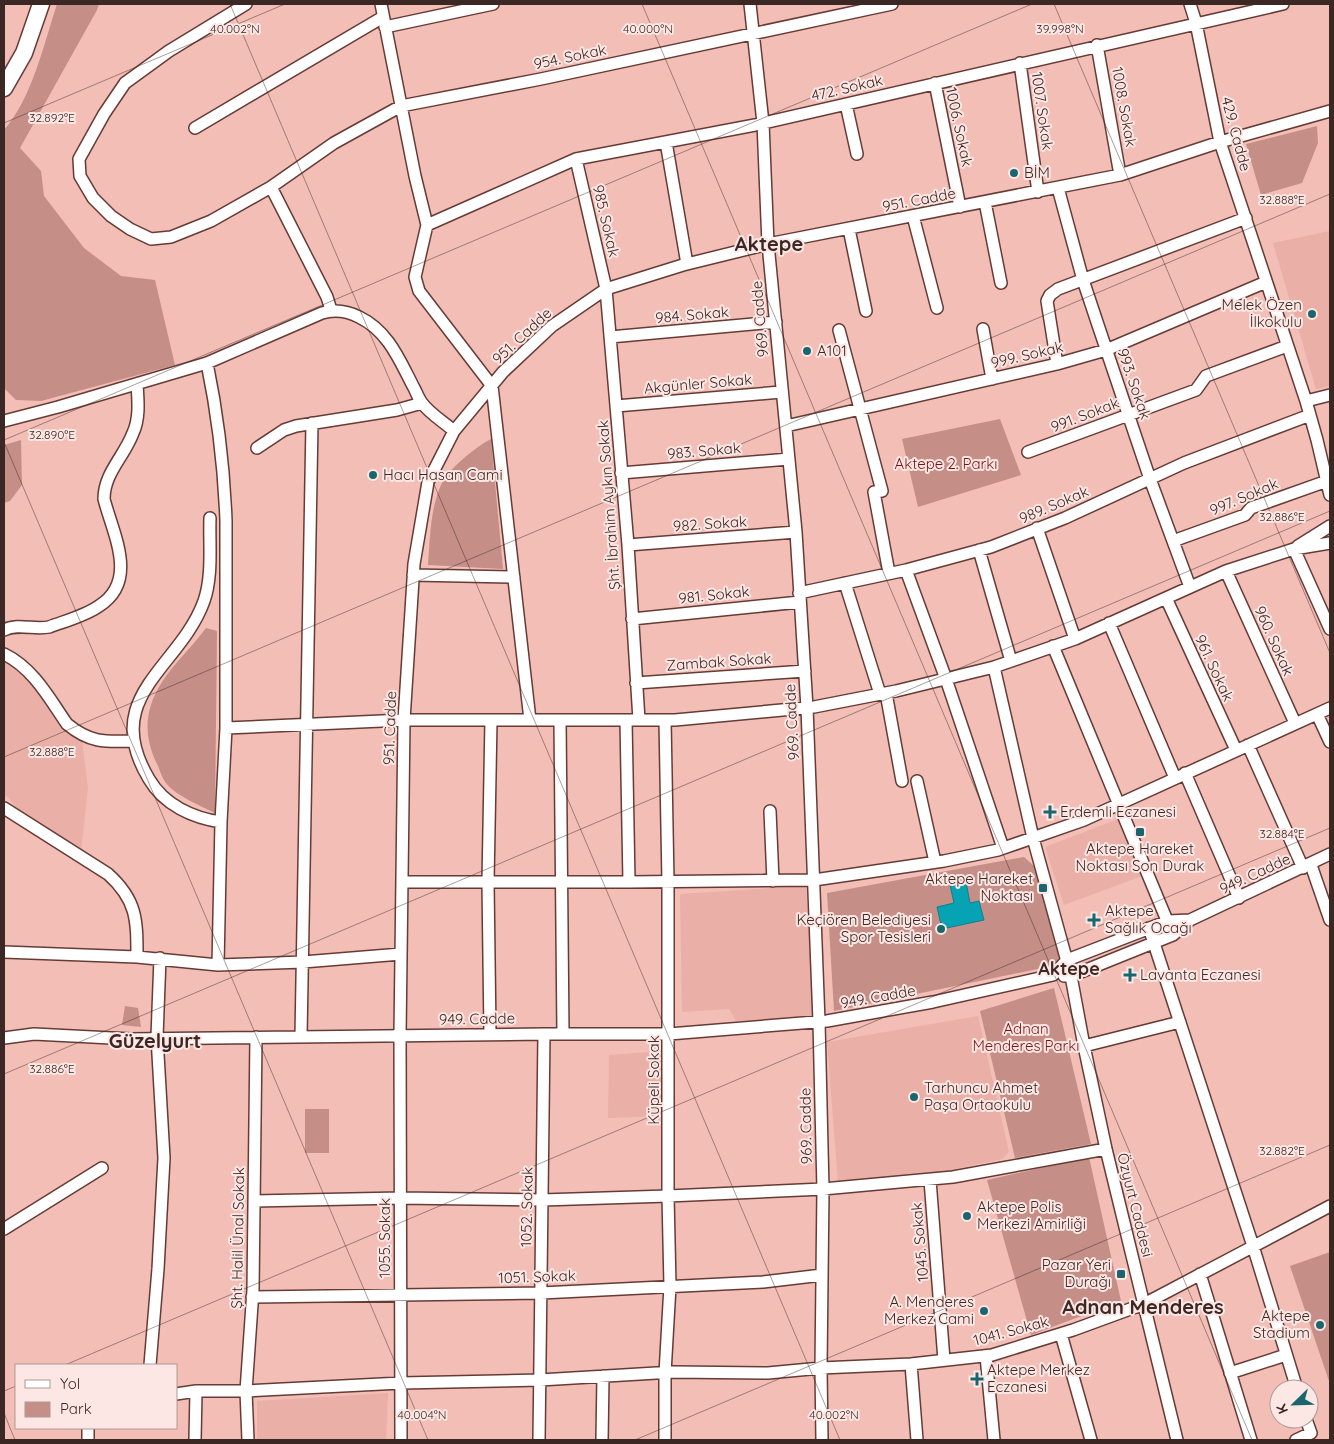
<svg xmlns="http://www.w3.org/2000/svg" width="1334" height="1444" viewBox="0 0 1334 1444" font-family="Quicksand,sans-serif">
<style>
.built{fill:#eaafa7}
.green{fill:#c58e86}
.water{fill:#05a3b4;stroke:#157e89}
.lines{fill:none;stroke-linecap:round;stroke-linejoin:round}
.minor-casing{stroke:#663b36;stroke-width:14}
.highway-casing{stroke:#663b36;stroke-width:19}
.minor{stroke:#fff;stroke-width:11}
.highway{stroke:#fff;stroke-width:16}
.ticks{fill:none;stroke:#3b2724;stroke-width:1;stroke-opacity:0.45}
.poi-dot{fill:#1a666f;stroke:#fde7e4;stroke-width:2}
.labels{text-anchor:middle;stroke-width:4;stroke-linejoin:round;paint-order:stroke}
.street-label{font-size:15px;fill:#3b2724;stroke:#fde7e4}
.poi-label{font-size:15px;fill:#3b2724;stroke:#fde7e4;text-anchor:start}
.park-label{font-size:15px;fill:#7d1110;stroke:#fde7e4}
.quarter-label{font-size:18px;font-weight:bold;fill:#3b2724;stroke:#fde7e4}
.district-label{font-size:20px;font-weight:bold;fill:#3b2724;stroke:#fde7e4}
.ticks-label{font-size:12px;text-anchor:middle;fill:#3b2724;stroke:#fde7e4;stroke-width:4;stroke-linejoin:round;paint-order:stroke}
</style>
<rect width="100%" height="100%" fill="#f2beb6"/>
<!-- built -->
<path class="built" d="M1330,231v155l-14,3 -43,-146z
M4,658l19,15 42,58 17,9 6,48 -7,64 -61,-40 -13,-16 -3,1z
M1118,819l24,57 -78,29 -19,-58z
M806,886l8,130 -78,5 -7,-12 -47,3 -2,-118z
M978,1016l31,136 -7,7 -79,17 -85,6 -11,-140z
M664,1051l-2,65 -54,2 1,-63z
M388,1393l-2,47h-129v-39z"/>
<!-- green -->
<path class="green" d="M57,4h42l-2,6 -77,138 21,23 3,25 40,52 37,28 34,4 20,85 -134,36 -25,-1 -12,-12v-258c28,-32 40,-86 53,-126z
M1317,126l1,17 -16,40 -41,12 -15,-51z
M1000,419l21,56 -103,32 -16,-68z
M491,439l12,130 -75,-4c2,-26 2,-55 13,-80 7,-16 35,-38 50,-46z
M21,440l1,45 -12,16 -6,2v-58z
M206,628l11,3 -2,182c-14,-7 -39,-17 -49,-30 -4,-5 -6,-12 -8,-17 -15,-30 -14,-56 4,-84 13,-20 30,-35 44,-54z
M1024,857l10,9 28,98 -228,47 -7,-118z
M1054,988l37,156 -76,14 -35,-147z
M125,1006l13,2 3,19 -19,-2z
M305,1109h24v44h-24z
M1089,1157l32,144 -90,34 -44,-155z
M1330,1252v132l-40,-118z"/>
<!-- water -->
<path class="water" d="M966,882l4,21 9,-2 5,19 -42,9 -5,-22 17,-4 -4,-18z"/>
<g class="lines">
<!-- minor casing -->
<g class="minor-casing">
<path id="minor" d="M246,4l-77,47 -44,32 -21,31 -25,45 1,17 13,22 18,18 19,13 21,10 20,-2 40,-16 60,-34 63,-44 67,-37 140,-27 351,-75
M381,4l34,172 12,49 -12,52 4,14 73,95 38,334
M750,4l13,119 5,121 28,288 11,176 12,314 4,167 -2,179 1,72
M1190,4l6,19 24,119 86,259 11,39 13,55
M385,27l108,-23
M1097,45l23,130
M1020,63l18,129
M935,83l25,124
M846,104l11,50
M195,128l188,-111
M666,142l21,122
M576,159l30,130 22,256 11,175
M271,187l56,110 4,13
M1058,188l25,92 14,42 53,157 40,108
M985,202l16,81
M913,216l24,92
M427,225l149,-66 179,-34 528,-121
M849,229l17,82
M983,329l9,50
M839,330l43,161 -8,1 15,81
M610,337l166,-15
M207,363c11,53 17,104 19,158v207l-5,94 -3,143
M1057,364l-10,-63 3,-6 8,-6 188,-71
M1306,401l24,-6
M616,406l165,-14
M4,421l54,-14 149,-44 115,-50c14,-4 25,-2 37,4 29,14 40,42 54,69 3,5 5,12 9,17 8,11 22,19 32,28
M786,426l271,-62 49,-14 160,-68
M257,448l27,-18 12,-4 101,-16 25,-7
M1028,452l168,-62 10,-14 81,-30
M621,473l168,-14
M210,518c-1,26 3,57 -6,83 -24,67 -105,95 -55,178 15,26 44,39 72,43
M1037,528l38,111
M1173,541l72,-26 6,-7 76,-27
M628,545l168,-13
M1298,546l32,-20
M1294,549l36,80
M979,550l32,111
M906,570l40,109 57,169
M1226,571l69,152
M413,575l101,2
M845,583l35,111
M799,593l107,-23 85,-23 74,-29 119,-55 126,-48
M1166,598l70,152
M632,619l168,-17
M1109,623l66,155
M4,630c14,-7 30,0 45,-3 16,-6 36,-11 50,-21 40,-25 14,-72 5,-107 0,-26 20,-42 29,-66 7,-15 5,-33 4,-49
M1053,646l120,289
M4,654c29,14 45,44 63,70 23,19 38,18 66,17
M994,667l39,171 38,138 13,70 22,103 71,291
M636,683l169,-12
M886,693l16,88
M1317,714l13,28
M560,720l3,314
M626,720l3,162
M226,728l178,-8h271l139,-13 82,-16 98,-24 81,-28 151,-68 68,-22 36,-6
M1248,745l55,123
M1185,773l54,125
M917,781l18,81
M4,808l104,66c29,26 29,46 29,83
M770,811l3,70
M1311,865l19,55
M402,882h227l185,-2 130,-19 54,-11 86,-30 246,-112
M1149,928l104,318 44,143
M4,952l133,5 81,8 85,-3 98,-8
M1064,976h7l102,-41 17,-15
M490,1034l-2,-152 3,-162
M301,1036l11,-613
M4,1038l30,-4 97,5 413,-5h125l158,-13 106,-19 120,-27 14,-15 101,-39 22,-1 140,-66
M1084,1046l96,-24
M930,1180l14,180
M254,1201l146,-3 142,2 126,-4 155,-7 130,-12 153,-28
M4,1229l98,-61
M1200,1274l51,166
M252,1297l289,-4 222,-11 59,-7
M1061,1334l30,106
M986,1356l8,84
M911,1364l6,76
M150,1365l8,-96 6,-111 -7,-121 3,-79
M1230,1373l56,-18
M176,1394l20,-3h50l155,-8 139,-3 133,-8 95,1 53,-5 90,-4 81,-9 81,-25 71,-26 186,-98
M88,1440v-12
M195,1440l1,-49
M248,1440l-2,-49 7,-101 3,-253
M401,1440l-1,-405 4,-315 10,-156 14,-82 26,-51 49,-59 49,-46 54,-37 77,-24 85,-21 352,-69 100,-33 110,-31
M539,1440l5,-406
M602,1440l1,-64
M665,1440v-67l5,-87 -2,-90v-314l-3,-162
M1296,1440l15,-7 -5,-14"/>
</g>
<!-- highway casing -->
<g class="highway-casing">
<path id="highway" d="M4,88l20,-35 17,-49"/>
</g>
<!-- minor -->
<use href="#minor" class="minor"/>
<!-- highway -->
<use href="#highway" class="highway"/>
</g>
<!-- ticks -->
<path class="ticks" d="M230,4l610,1436M642,4l610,1436M1054,4l276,649M4,123l281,-119M4,440l1028,-436M4,442l424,998M4,757l1326,-563M4,1074l1326,-563M65,1365l1265,-537M4,1391l12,-5M4,1413l11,27M635,1440l695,-295"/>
<!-- markers -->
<g class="poi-dot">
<circle cx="1014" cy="173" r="5"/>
<circle cx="1312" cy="314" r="5"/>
<circle cx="807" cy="351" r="5"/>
<circle cx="373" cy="475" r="5"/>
<path d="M1047.5 804.5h5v5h5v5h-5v5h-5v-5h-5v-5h5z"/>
<rect x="1135" y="827" width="10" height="10" rx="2.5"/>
<rect x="1038" y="883" width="10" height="10" rx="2.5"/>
<path d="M1091.5 912.5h5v5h5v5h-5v5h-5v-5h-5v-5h5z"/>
<circle cx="941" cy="929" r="5"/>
<path d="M1127.5 967.5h5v5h5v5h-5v5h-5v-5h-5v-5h5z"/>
<circle cx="914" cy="1097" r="5"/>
<circle cx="967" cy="1216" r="5"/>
<rect x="1116" y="1269" width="10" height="10" rx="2.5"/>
<circle cx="984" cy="1311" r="5"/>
<circle cx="1320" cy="1325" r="5"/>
<path d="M974.5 1371.5h5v5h5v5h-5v5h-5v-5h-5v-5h5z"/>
</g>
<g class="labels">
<!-- street labels -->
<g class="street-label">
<text transform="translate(570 57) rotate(-12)" y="5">954. Sokak</text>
<text transform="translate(847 88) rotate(-13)" y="5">472. Sokak</text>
<text transform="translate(1124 107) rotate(80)" y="5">1008. Sokak</text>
<text transform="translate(1042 111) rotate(82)" y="5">1007. Sokak</text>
<text transform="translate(959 127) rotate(78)" y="5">1006. Sokak</text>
<text transform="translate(1236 134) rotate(75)" y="5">429. Cadde</text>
<text transform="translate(919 200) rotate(-11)" y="5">951. Cadde</text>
<text transform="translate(606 221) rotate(77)" y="5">985. Sokak</text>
<text transform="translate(692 315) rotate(-5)" y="5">984. Sokak</text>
<text transform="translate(760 319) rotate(-95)" y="5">969. Cadde</text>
<text transform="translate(522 336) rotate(-43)" y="5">951. Cadde</text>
<text transform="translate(1027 355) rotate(-13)" y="5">999. Sokak</text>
<text transform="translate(698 384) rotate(-5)" y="5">Akgünler Sokak</text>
<text transform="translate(1134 384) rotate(71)" y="5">993. Sokak</text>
<text transform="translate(1085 415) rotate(-21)" y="5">991. Sokak</text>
<text transform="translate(704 451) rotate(-5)" y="5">983. Sokak</text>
<text transform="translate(1244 497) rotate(-23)" y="5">997. Sokak</text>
<text transform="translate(609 505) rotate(-94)" y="5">Şht. İbrahim Aykın Sokak</text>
<text transform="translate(1054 505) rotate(-23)" y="5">989. Sokak</text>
<text transform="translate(710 524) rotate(-4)" y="5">982. Sokak</text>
<text transform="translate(714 595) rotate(-6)" y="5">981. Sokak</text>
<text transform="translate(1274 641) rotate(66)" y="5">960. Sokak</text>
<text transform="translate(719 662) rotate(-4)" y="5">Zambak Sokak</text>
<text transform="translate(1214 668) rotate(65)" y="5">961. Sokak</text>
<text transform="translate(792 722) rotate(-93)" y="5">969. Cadde</text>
<text transform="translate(390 728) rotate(-88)" y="5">951. Cadde</text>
<text transform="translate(1255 874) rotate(-25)" y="5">949. Cadde</text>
<text transform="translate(878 997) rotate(-10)" y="5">949. Cadde</text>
<text transform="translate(477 1019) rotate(-1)" y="5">949. Cadde</text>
<text transform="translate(654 1080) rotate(-90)" y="5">Küpeli Sokak</text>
<text transform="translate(806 1126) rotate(-91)" y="5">969. Cadde</text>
<text transform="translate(1135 1205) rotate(76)" y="5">Özyurt Caddesi</text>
<text transform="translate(527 1207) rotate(-89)" y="5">1052. Sokak</text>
<text transform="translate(238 1238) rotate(-89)" y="5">Şht. Halil Ünal Sokak</text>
<text transform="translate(385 1238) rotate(-90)" y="5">1055. Sokak</text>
<text transform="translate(920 1242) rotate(-95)" y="5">1045. Sokak</text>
<text transform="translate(537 1277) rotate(-2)" y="5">1051. Sokak</text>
<text transform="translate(1011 1331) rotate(-15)" y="5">1041. Sokak</text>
</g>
<!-- poi labels -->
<g class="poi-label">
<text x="1024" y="178">BİM</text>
<text x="1302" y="310" text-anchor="end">Melek Özen<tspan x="1302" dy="17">İlkokulu</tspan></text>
<text x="817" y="356">A101</text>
<text x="383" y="480">Hacı Hasan Cami</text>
<text x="1060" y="817">Erdemli Eczanesi</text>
<text x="1140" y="854" text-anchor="middle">Aktepe Hareket<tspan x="1140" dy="17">Noktası Son Durak</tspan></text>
<text x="1033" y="884" text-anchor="end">Aktepe Hareket<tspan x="1033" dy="17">Noktası</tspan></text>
<text x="1105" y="916">Aktepe<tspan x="1105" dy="17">Sağlık Ocağı</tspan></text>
<text x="931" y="925" text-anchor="end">Keçiören Belediyesi<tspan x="931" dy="17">Spor Tesisleri</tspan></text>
<text x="1140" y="980">Lavanta Eczanesi</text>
<text x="924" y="1093">Tarhuncu Ahmet<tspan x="924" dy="17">Paşa Ortaokulu</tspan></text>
<text x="977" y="1212">Aktepe Polis<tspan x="977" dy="17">Merkezi Amirliği</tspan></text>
<text x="1111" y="1270" text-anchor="end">Pazar Yeri<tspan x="1111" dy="17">Durağı</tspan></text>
<text x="974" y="1307" text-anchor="end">A. Menderes<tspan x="974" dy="17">Merkez Cami</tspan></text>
<text x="1310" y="1321" text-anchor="end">Aktepe<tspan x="1310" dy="17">Stadium</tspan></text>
<text x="987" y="1375">Aktepe Merkez<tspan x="987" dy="17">Eczanesi</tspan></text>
</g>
<!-- park labels -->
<g class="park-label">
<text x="946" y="469">Aktepe 2. Parkı</text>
<text x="1026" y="1034">Adnan<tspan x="1026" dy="17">Menderes Parkı</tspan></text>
</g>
<!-- quarter labels -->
<g class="quarter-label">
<text x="1069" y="975">Aktepe</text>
</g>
<!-- district labels -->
<g class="district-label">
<text x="769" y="251">Aktepe</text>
<text x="155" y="1048">Güzelyurt</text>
<text x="1143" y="1314">Adnan Menderes</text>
</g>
</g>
<g class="ticks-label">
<text x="235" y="33">40.002°N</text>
<text x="648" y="33">40.000°N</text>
<text x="1060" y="33">39.998°N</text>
<text x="52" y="122">32.892°E</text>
<text x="1282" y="204">32.888°E</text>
<text x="52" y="439">32.890°E</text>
<text x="1282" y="521">32.886°E</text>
<text x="52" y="756">32.888°E</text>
<text x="1282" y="838">32.884°E</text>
<text x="52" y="1073">32.886°E</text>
<text x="1282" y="1155">32.882°E</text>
<text x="422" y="1419">40.004°N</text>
<text x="834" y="1419">40.002°N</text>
</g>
<!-- border -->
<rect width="1334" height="1444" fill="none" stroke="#3b2724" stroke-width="10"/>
<!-- legend -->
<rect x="15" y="1364" width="162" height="65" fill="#fde7e4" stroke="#af9a97"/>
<rect x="25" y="1380" width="25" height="8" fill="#ffffff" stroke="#af9a97"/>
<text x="60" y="1389" font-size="15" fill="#3b2724">Yol</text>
<rect x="25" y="1402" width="25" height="15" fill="#c58e86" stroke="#af9a97"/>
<text x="60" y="1414" font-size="15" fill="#3b2724">Park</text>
<!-- north arrow -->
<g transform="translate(1294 1404) rotate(247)"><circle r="24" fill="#fde7e4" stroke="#af9a97"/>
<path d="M0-4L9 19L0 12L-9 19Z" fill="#1a666f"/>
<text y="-8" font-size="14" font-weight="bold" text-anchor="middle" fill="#3b2724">K</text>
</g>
</svg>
